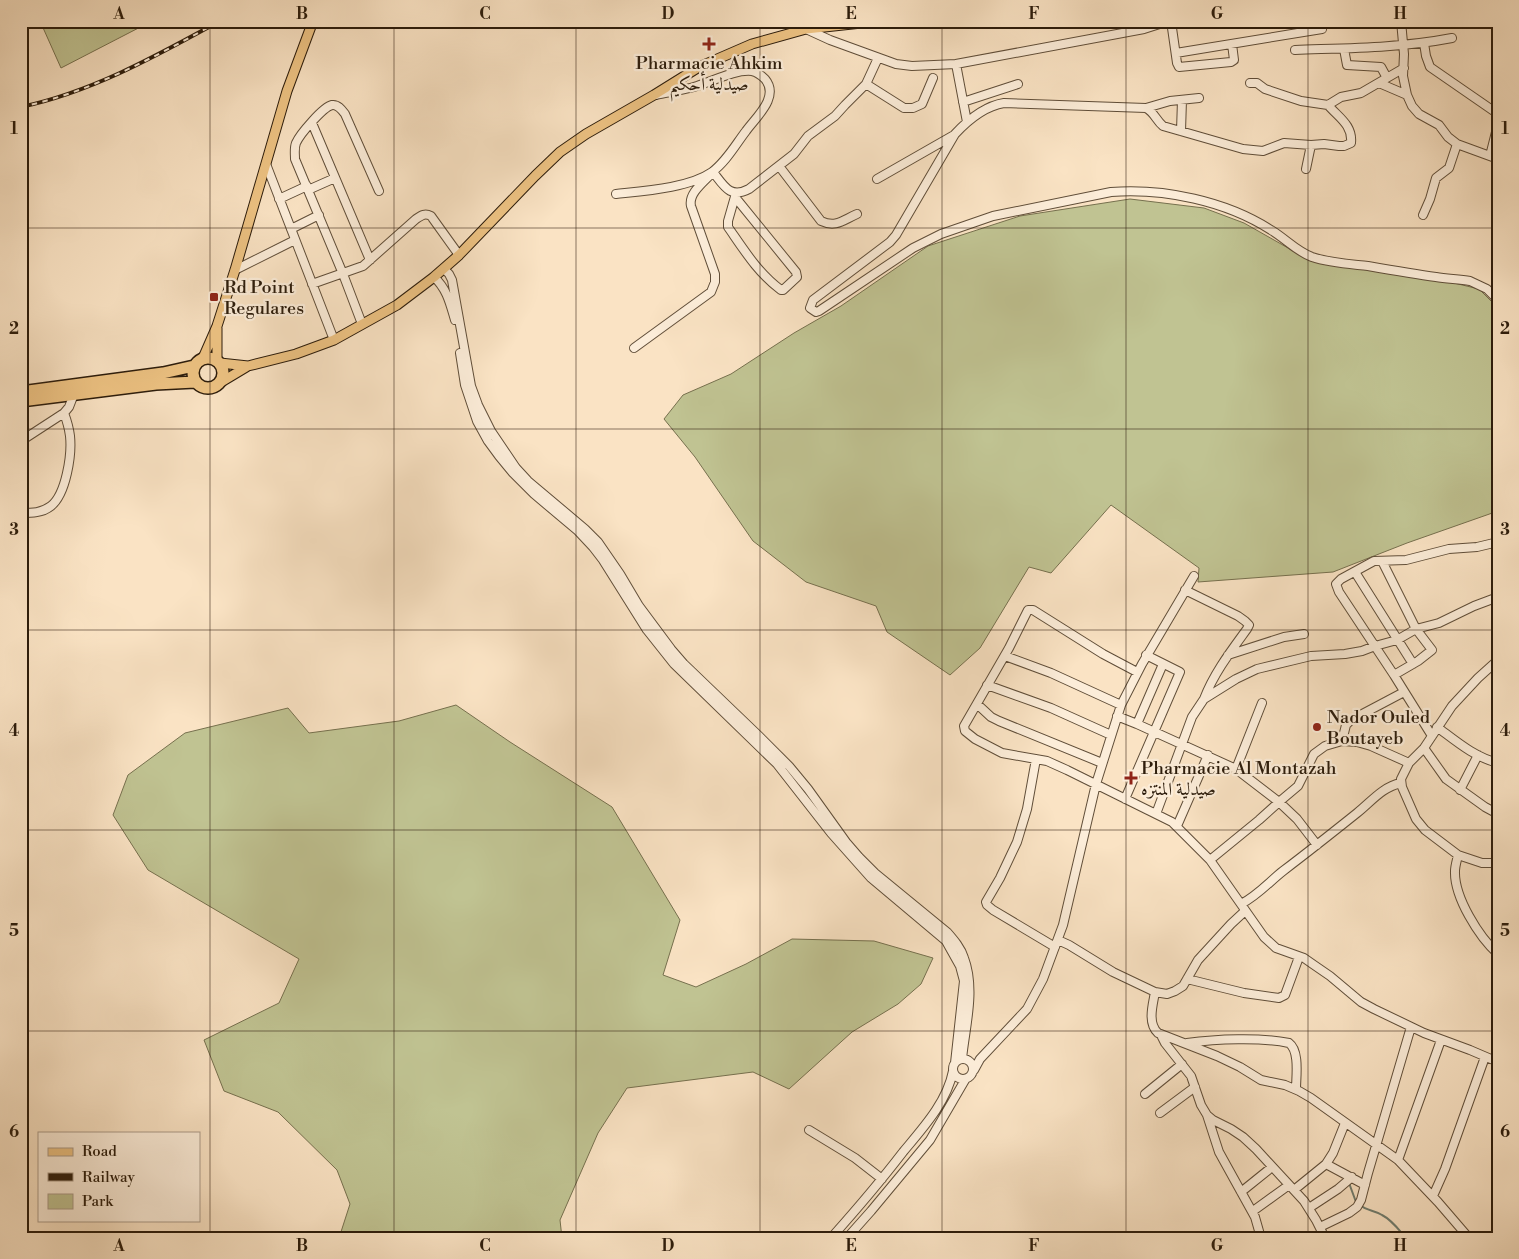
<svg xmlns="http://www.w3.org/2000/svg" width="1519" height="1259" viewBox="0 0 1519 1259" font-family="'Libre Bodoni',Amiri,serif">
<style>
.green{fill:#c0c392;stroke:#76704e}
.lines{fill:none;stroke-linecap:round;stroke-linejoin:round}
.stream{stroke:#707d6f;stroke-width:2}
.minor-casing{stroke:#604e39;stroke-width:10}
.major-casing{stroke:#2c1c0b;stroke-width:11}
.highway-casing{stroke:#2c1c0b;stroke-width:14}
.minor{stroke:#fcedd9;stroke-width:8}
.major{stroke:#edc282;stroke-width:9}
.highway{stroke:#edc282;stroke-width:11}
.rail-casing{stroke:#2c1c0b;stroke-width:4}
.rail{stroke:#fcedd9;stroke-width:2;stroke-dasharray:5.5;stroke-linecap:butt}
.grid{fill:none;stroke:#2c1c0b;stroke-width:1;stroke-opacity:0.55}
.poi-dot{fill:#8f2418;stroke:#fcedd9;stroke-width:2}
.labels{text-anchor:middle;stroke-width:4.5;stroke-linejoin:round;paint-order:stroke}
.poi-label{font-size:18px;fill:#2c1c0b;stroke:#fcedd9;text-anchor:start}
.neatline{fill:none;stroke:#2c1c0b;stroke-width:2}
.grid-label{font-size:16px;text-anchor:middle;font-weight:bold;fill:#2c1c0b}
</style>
<rect width="100%" height="100%" fill="#fae3c4"/>
<filter id="stains"><feTurbulence type="fractalNoise" baseFrequency=".004" numOctaves="4"/><feColorMatrix values="0 0 0 0 .2 0 0 0 0 .09 0 0 0 0 .02 0 0 0 .5 -.17"/></filter>
<radialGradient id="worn" r=".72"><stop offset=".6" stop-color="#630" stop-opacity="0"/><stop offset="1" stop-color="#630" stop-opacity=".3"/></radialGradient>
<!-- green -->
<path class="green" d="M40,21h112l-91,47z
M1130,199l74,9 40,15 67,38 114,15 54,13 19,19v203l-91,32 -74,29 -135,10 1,-14 -88,-63 -60,68 -22,-6 -49,81 -30,27 -63,-43 -11,-26 -70,-24 -53,-41 -58,-84 -31,-38 19,-24 48,-21 63,-41 47,-27 87,-60 92,-30z
M456,705l54,37 102,65 68,113 -17,55 33,12 50,-23 46,-25 82,2 59,17 -12,26 -23,20 -46,28 -63,57 -36,-17 -126,16 -29,45 -38,87 2,18h-223l11,-34 -13,-34 -59,-58 -54,-21 -20,-51 75,-37 20,-44 -151,-89 -35,-55 15,-40 57,-42 103,-25 21,25 90,-12z"/>
<g class="lines">
<!-- stream -->
<path class="stream" d="M1349,1183l7,19
M1360,1205c7,6 14,5 22,10 10,5 17,15 24,23"/>
<!-- minor casing -->
<g class="minor-casing">
<path id="minor" d="M1171,21l6,42 2,4 52,-5 3,-2 -2,-16
M1401,21l3,33 -1,22 4,19 5,11 7,8 20,11 9,12 9,7 41,15
M806,29l24,11 66,24 16,2 44,-2 188,-35 25,-8
M1424,43l2,13 4,11 68,47
M1344,49l3,16 34,2 6,11
M1295,50c53,-2 105,-2 157,-12
M1176,53l146,-24
M956,64l11,58
M1250,83h7l8,6 36,12 27,4 13,-8 20,-4 43,-25
M1379,83l28,12
M866,84l38,24h9l9,-4 11,-26
M963,102l55,-18
M1328,105c10,12 25,20 23,38l-7,3h-5l-15,-2 -13,1 -27,-2 -21,8 -20,-2 -80,-23c-7,-6 -9,-14 -17,-18l-142,-5c-19,3 -36,17 -49,31l-59,101 -6,7 -77,58 -3,8 6,4 3,-1 94,-63 28,-14 52,-18 118,-24c53,-4 115,9 160,38 15,9 25,21 41,27 18,6 38,7 56,9 23,4 46,8 68,11 11,2 23,2 34,4l17,8 11,11
M1146,108l24,-7 29,-3
M312,123l58,137
M1181,131l1,-31
M1490,156l8,-32
M266,164l68,176
M779,166l42,55c15,7 22,-1 36,-7
M1306,169l5,-24
M877,179l77,-44
M308,190l27,-12
M616,194c28,-3 73,-6 96,-22 14,-10 24,-28 34,-41 10,-14 34,-34 19,-52 -4,-4 -8,-7 -13,-8 -16,-2 -39,10 -55,15 -13,4 -27,6 -41,9
M735,197l61,75 1,5 -14,13h-2c-23,-17 -37,-40 -53,-63v-6l8,-28
M279,199l28,-13
M1423,215l7,-16 6,-21 13,-10 8,-24
M291,229l28,-14
M444,269l5,5 3,6 19,106 7,19 13,26 25,37 12,13 57,48 13,13 22,32 19,32 32,43 13,15 75,72 30,30 19,23 38,53 13,15 16,16 72,59c7,8 14,16 17,26 12,32 1,69 -2,101
M235,270l60,-30
M434,277c13,12 16,26 21,43
M312,284l51,-18 53,-47c6,-4 9,-6 15,-3l28,39
M362,324l-19,-50 -48,-115c0,-5 -1,-11 1,-16 4,-9 27,-36 36,-38 6,-1 10,5 13,9l34,77
M634,348l77,-56 4,-10v-8l-24,-68c-3,-13 14,-25 22,-34 11,14 17,27 36,17l45,-35 14,-18 27,-20 10,-11 21,-21 12,-26
M460,353l5,32 12,36 11,20 11,15 14,17 21,21 44,37 15,16 10,13 44,70 27,34 103,100 54,69 40,45 75,63 14,25 4,15 -9,82
M21,441l43,-28 5,-6 5,-13
M21,513c11,0 21,0 30,-7 15,-12 21,-51 19,-70 -1,-8 -3,-15 -6,-23
M1382,561l34,68 16,21 -14,11 -24,14
M1355,572l58,92
M1185,590l53,26 7,5 4,4 -2,4c-16,22 -33,44 -43,70
M1228,655l56,-18 20,-3
M1005,656l46,17 70,32
M1498,660l-20,18 -26,28 -28,42 -15,15 -8,16 1,8 14,32 9,11 33,25 24,8h16
M1137,672l-34,-18 -70,-44h-5l-19,38 -45,78 1,5 10,8 27,14 45,8 20,9 105,52 38,38 54,77 12,11 28,10 10,7 16,11 31,26 13,7 50,24 46,17 28,12
M987,685l64,23 60,27
M977,704l14,13 8,4 103,42
M1117,716l20,8 99,45 43,33 19,-16 16,-32 11,-8 17,-5 15,1 14,4 38,17
M1137,724l26,-60
M1437,727c19,14 37,30 61,36
M1432,736l-38,-61 -55,-83 -3,-8 5,-5 33,-18 32,-1 43,-11 28,-2 21,-5
M1342,741l4,-16 5,-5 53,-28
M1424,748l22,31 39,28 13,7
M1036,759l-9,50 -10,33 -17,36 -14,24 1,3 6,5 62,37
M1236,769l26,-66
M1460,790l18,-35
M1125,799l55,-127 -34,-17
M1156,814l36,-97 12,-18 32,-20 21,-10 54,-13 34,-2 17,-3 13,-5 22,-6 19,-11 23,-6 35,-17 24,-9
M1177,826l31,-71
M1458,855c-1,5 -3,11 -3,16 -1,26 24,66 43,83
M1210,860l49,-40 20,-18 18,17 20,26
M1241,904c16,-8 28,-22 42,-33 25,-19 49,-38 74,-58 14,-11 25,-26 44,-30
M1058,940l11,5 44,27 42,20 12,2 8,-3 8,-5 15,-26 33,-36 14,-13
M1187,979l57,14 35,5 6,-3 14,-38
M1155,992c-2,12 -8,31 3,41l59,23 23,11 21,13 24,5 14,6 12,7 87,62 40,42 31,36
M1161,1035l4,8 26,33 10,29 6,10 6,5 18,9 12,8 13,12 48,52 12,19 9,18
M1187,1043c29,-4 73,-6 102,0 11,8 7,34 7,46
M953 1069a10 10 0 1 1 20 0a10 10 0 1 1-20 0Z
M974,1070l6,-11 47,-50 16,-30 20,-54 33,-141 25,-79 21,-41 52,-88
M1145,1094l37,-30
M1160,1113l35,-26
M1207,1115l12,37 36,65 6,21
M809,1130l46,28 27,21
M1398,1160l43,-120
M1326,1164l39,21
M1294,1190l32,-26 7,-11 12,-30
M1241,1192l31,-25
M1433,1196l12,-27 40,-112
M1309,1208l29,-19 14,-12
M1253,1211l36,-26
M1320,1227l29,-14 8,-6 4,-7 7,-27 43,-146
M831,1238c25,-28 49,-56 72,-86 20,-24 44,-50 50,-81
M847,1238l24,-27 59,-71 35,-60"/>
</g>
<!-- major casing -->
<g class="major-casing">
<path id="major" d="M203,358l14,-32 18,-56 52,-179 26,-70
M217,360v-32
M220,363l28,3
M218,384l30,-18 48,-12 38,-14 63,-35 37,-28 25,-22 76,-79 25,-24 26,-18 68,-39 45,-28 53,-23 54,-15 74,-8"/>
</g>
<!-- highway casing -->
<g class="highway-casing">
<path id="highway" d="M193 373a15 15 0 1 1 30 0a15 15 0 1 1-30 0Z
M21,392l142,-19 31,-7
M21,401l135,-17 39,-2"/>
</g>
<!-- minor -->
<use href="#minor" class="minor"/>
<!-- major -->
<use href="#major" class="major"/>
<!-- highway -->
<use href="#highway" class="highway"/>
<!-- rail casing -->
<g class="rail-casing">
<path id="rail" d="M21,107c71,-15 135,-51 199,-86"/>
</g>
<!-- rail -->
<use href="#rail" class="rail"/>
</g>
<!-- grid -->
<path class="grid" d="M210,21v1217M394,21v1217M576,21v1217M760,21v1217M942,21v1217M1126,21v1217M1308,21v1217M21,228h1477M21,429h1477M21,630h1477M21,830h1477M21,1031h1477"/>
<!-- markers -->
<g class="poi-dot">
<path d="M706.5 36.5h5v5h5v5h-5v5h-5v-5h-5v-5h5z"/>
<rect x="209" y="292" width="10" height="10" rx="2.5"/>
<circle cx="1317" cy="727" r="5"/>
<path d="M1128.5 770.5h5v5h5v5h-5v5h-5v-5h-5v-5h5z"/>
</g>
<g class="labels">
<!-- poi labels -->
<g class="poi-label">
<text x="709" y="69" text-anchor="middle">Pharmacie Ahkim<tspan x="709" dy="21">صيدلية أحكيم</tspan></text>
<text x="224" y="293">Rd Point<tspan x="224" dy="21">Regulares</tspan></text>
<text x="1327" y="723">Nador Ouled<tspan x="1327" dy="21">Boutayeb</tspan></text>
<text x="1141" y="774">Pharmacie Al Montazah<tspan x="1141" dy="21">صيدلية المنتزه</tspan></text>
</g>
</g>
<!-- margin -->
<rect width="1519" height="1259" fill="none" stroke="#fae3c4" stroke-width="55"/>
<!-- legend -->
<rect x="38" y="1132" width="162" height="90" fill="#fcedd9" stroke="#a99987"/>
<rect x="48" y="1148" width="25" height="8" fill="#edc282" stroke="#a99987"/>
<text x="82" y="1156" font-size="15" fill="#2c1c0b">Road</text>
<rect x="48" y="1173" width="25" height="8" fill="#2c1c0b" stroke="#a99987"/>
<text x="82" y="1182" font-size="15" fill="#2c1c0b">Railway</text>
<rect x="48" y="1194" width="25" height="15" fill="#c0c392" stroke="#a99987"/>
<text x="82" y="1206" font-size="15" fill="#2c1c0b">Park</text>
<rect x="28" y="28" width="1464" height="1204" class="neatline"/>
<g class="grid-label">
<text x="119" y="19">A</text>
<text x="302" y="19">B</text>
<text x="485" y="19">C</text>
<text x="668" y="19">D</text>
<text x="851" y="19">E</text>
<text x="1034" y="19">F</text>
<text x="1217" y="19">G</text>
<text x="1400" y="19">H</text>
<text x="14" y="134">1</text>
<text x="1505" y="134">1</text>
<text x="14" y="334">2</text>
<text x="1505" y="334">2</text>
<text x="14" y="535">3</text>
<text x="1505" y="535">3</text>
<text x="14" y="736">4</text>
<text x="1505" y="736">4</text>
<text x="14" y="936">5</text>
<text x="1505" y="936">5</text>
<text x="14" y="1137">6</text>
<text x="1505" y="1137">6</text>
<text x="119" y="1251">A</text>
<text x="302" y="1251">B</text>
<text x="485" y="1251">C</text>
<text x="668" y="1251">D</text>
<text x="851" y="1251">E</text>
<text x="1034" y="1251">F</text>
<text x="1217" y="1251">G</text>
<text x="1400" y="1251">H</text>
</g>
<rect width="100%" height="100%" filter="url(#stains)"/>
<rect width="100%" height="100%" fill="url(#worn)"/>
</svg>
